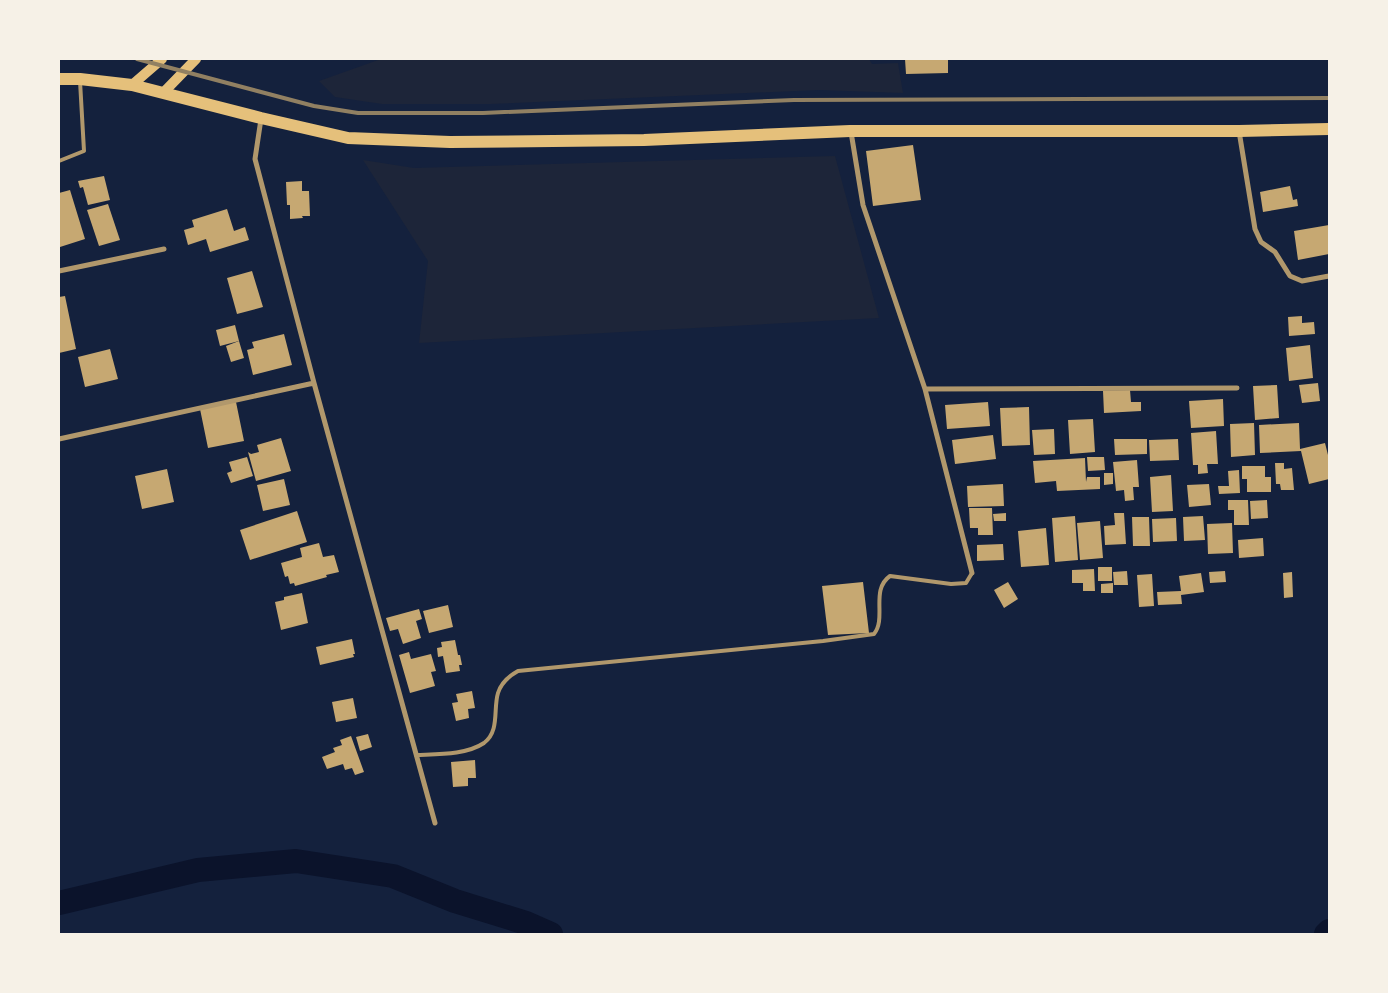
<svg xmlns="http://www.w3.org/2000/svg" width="1388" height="993" viewBox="0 0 1388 993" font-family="'Playfair Display',serif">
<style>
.green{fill:#1d2539}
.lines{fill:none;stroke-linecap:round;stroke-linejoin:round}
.river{stroke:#0b132b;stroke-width:24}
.building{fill:#c6a872}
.service{stroke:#b1986c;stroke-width:4}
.minor{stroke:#b1986c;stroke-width:5}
.secondary{stroke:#e5c07b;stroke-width:10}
.trunk{stroke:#e5c07b;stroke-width:12}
.rail{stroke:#918062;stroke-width:4}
</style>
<rect width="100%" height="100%" fill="#14213d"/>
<!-- green -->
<path class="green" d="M381,59h488l3,5 26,-1 5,30 -84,-3 -329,14h-108l-47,-7 -16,-16z
M835,156l44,162 -460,25 9,-82 -65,-101 51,8z"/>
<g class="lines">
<!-- river -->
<path class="river" d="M59,903l139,-33 98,-9 97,15 62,25 71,22 25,11
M1326,934l3,-3"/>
</g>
<!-- building -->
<path class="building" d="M905,59h43v14l-42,1z
M913,145l8,55 -48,6 -7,-55z
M104,176l6,24 -22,5 -5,-18 -3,1 -2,-7z
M302,181v10h7l1,25h-8l1,2 -13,1v-14h-3l-1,-23z
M1290,186l3,14 4,-1 1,7 -35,6 -3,-20z
M70,190l15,49 -25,8 -1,-6v-48z
M108,204l12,36 -21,6 -12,-36z
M227,209l7,22 11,-4 4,13 -39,12 -4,-13 -18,6 -4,-15 10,-3 -2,-7z
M1329,225v29l-31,6 -4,-29z
M252,271l11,36 -26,7 -10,-36z
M65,296l11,53 -17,4v-56z
M1302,316v7l12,-1 1,12 -26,2 -1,-19z
M235,325l4,16 -19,5 -4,-16z
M284,334l8,31 -39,10 -6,-25 7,-2 -2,-6z
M239,341l5,17 -13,4 -5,-16z
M1310,345l3,33 -24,3 -3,-33z
M110,349l8,30 -33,8 -7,-30z
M1318,383l2,18 -18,2 -3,-18z
M1277,385l2,33 -24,2 -2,-34z
M1130,390l1,12h10v9l-37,2 -1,-22z
M1223,399l1,27 -33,2 -2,-27z
M236,402l8,39 -36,7 -8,-39z
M988,402l2,24 -43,3 -2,-24z
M1029,407l1,38 -28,1 -2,-38z
M1093,419l2,33 -25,2 -2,-34z
M1254,423l1,32 -24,2 -1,-33z
M1299,423l1,26 25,-6 4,16v20l-20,5 -8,-33 -41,2 -1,-28z
M1054,429l1,25 -21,1 -2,-25z
M1216,431l2,33h-11l1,9 -10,1v-9h-5l-2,-32z
M993,435l3,24 -41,5 -3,-24z
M281,438l10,33 -35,10 -8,-29 3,2 8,-2 -2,-7z
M1114,439h33v15l-32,1z
M1178,439l1,21 -29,1 -1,-21z
M247,457l6,19 -22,7 -4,-10 5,-2 -3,-9z
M1087,457h17l1,13 -17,1z
M1085,458l1,24 1,-5h13v12l-43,2 -1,-10 -21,2 -2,-22z
M1137,460l2,27h-6l1,13 -9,1 -1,-11 -8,1 -3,-29z
M1275,463h9v6l8,-1 2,22h-13l-1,-6h-4z
M1242,466h23v11h6v15h-24v-13h-5z
M167,469l7,33 -32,7 -7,-33z
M1239,470l1,23 -21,1 -1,-8h11l-1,-15z
M1104,473h9v11l-9,1z
M1171,475l2,36 -21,1 -2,-35z
M284,479l6,26 -27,6 -6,-26z
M1003,484l1,22 -36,1 -1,-21z
M1209,484l2,21 -22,2 -2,-22z
M1228,500h20l1,25h-15v-15h-6z
M1267,500l1,18 -17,1 -1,-18z
M969,508h23l1,27h-15v-7h-8z
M297,511l10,31 -57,18 -10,-30z
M1006,513v8h-12l-1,-7z
M1114,513h10l2,31 -21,1 -1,-19 11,-1z
M1075,516l3,44 -23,2 -3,-44z
M1203,516l2,24 -21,1 -1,-24z
M1132,517h17l1,29h-17z
M1176,518l1,23 -24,1 -1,-23z
M1100,521l3,37 -23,2 -3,-37z
M1232,523l1,30 -25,1 -1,-30z
M1046,528l3,37 -28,2 -3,-36z
M1263,538l1,18 -25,2 -1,-18z
M319,543l4,14 11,-2 5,17 -13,3 1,2 -32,9 -1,-3 -4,1 -2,-8 -3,1 -4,-14 21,-6 -2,-9z
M1003,544l1,16 -27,1v-16z
M1098,567h14v14h-14z
M1094,569l1,22h-12v-8h-11v-13z
M1127,571l1,14h-14l-1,-13z
M1225,571l1,11 -16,1 -1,-11z
M1292,572l1,25 -9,1 -1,-25z
M1201,573l3,19 -23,3 1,9 -24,1 -1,-13 24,-1 -2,-15z
M1152,574l2,32 -15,1 -2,-32z
M863,582l6,51 -41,2 -6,-49z
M1008,582l10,17 -14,9 -10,-18z
M1113,583v10h-12v-9z
M302,593l6,30 -27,7 -6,-28 9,-2v-3z
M448,605l5,22 -24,6 -6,-22z
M419,609l3,10 -6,2 5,17 -18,6 -5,-15 -8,2 -4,-13z
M352,639l3,15h-2l1,3 -34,8 -4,-18z
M455,640l3,15h2l2,10h-3l1,6 -14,2 -3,-17 -5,1 -1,-9 5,-1 -1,-5z
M409,652l2,7 20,-5 5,17 -5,1 4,14 -25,7 -11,-38z
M472,691l3,17 -7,1 1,9 -13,3 -4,-18 6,-1 -2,-8z
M353,698l4,20 -21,4 -4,-20z
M368,734l4,13 -12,4 -4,-14z
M351,736l13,36 -9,3 -3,-7 -7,2 -2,-6 -16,5 -5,-12 13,-5 -2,-4 9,-3 -2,-5z
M475,760l1,18h-8v8l-15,1 -2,-25z"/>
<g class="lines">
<!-- service -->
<path class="service" d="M59,161l25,-10 -4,-70
M416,755c22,-1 50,0 68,-12 16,-12 9,-34 14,-50 3,-10 11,-17 20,-22l305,-30 51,-7c13,-16 -4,-44 16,-58l61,8 15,-1 6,-10"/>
<!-- minor -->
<path class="minor" d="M261,119l-6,40 59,224 121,440
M1239,131l16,98 6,13 14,10 15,24 12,5 27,-5
M851,132l12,73 62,184 47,184
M59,271l105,-22
M925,389l312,-1
M59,439l255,-56"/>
<!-- secondary -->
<path class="secondary" d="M132,85l30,-26
M163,93l33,-34"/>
<!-- trunk -->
<path class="trunk" d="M59,79h21l52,6 129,33 87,20 102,4 194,-2 206,-9h389l90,-2"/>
<!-- rail -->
<path class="rail" d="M137,59l177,47 44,7h125l311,-13 535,-2"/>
</g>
<!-- border -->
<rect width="1388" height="993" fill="none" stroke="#f6f1e7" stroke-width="120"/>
</svg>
